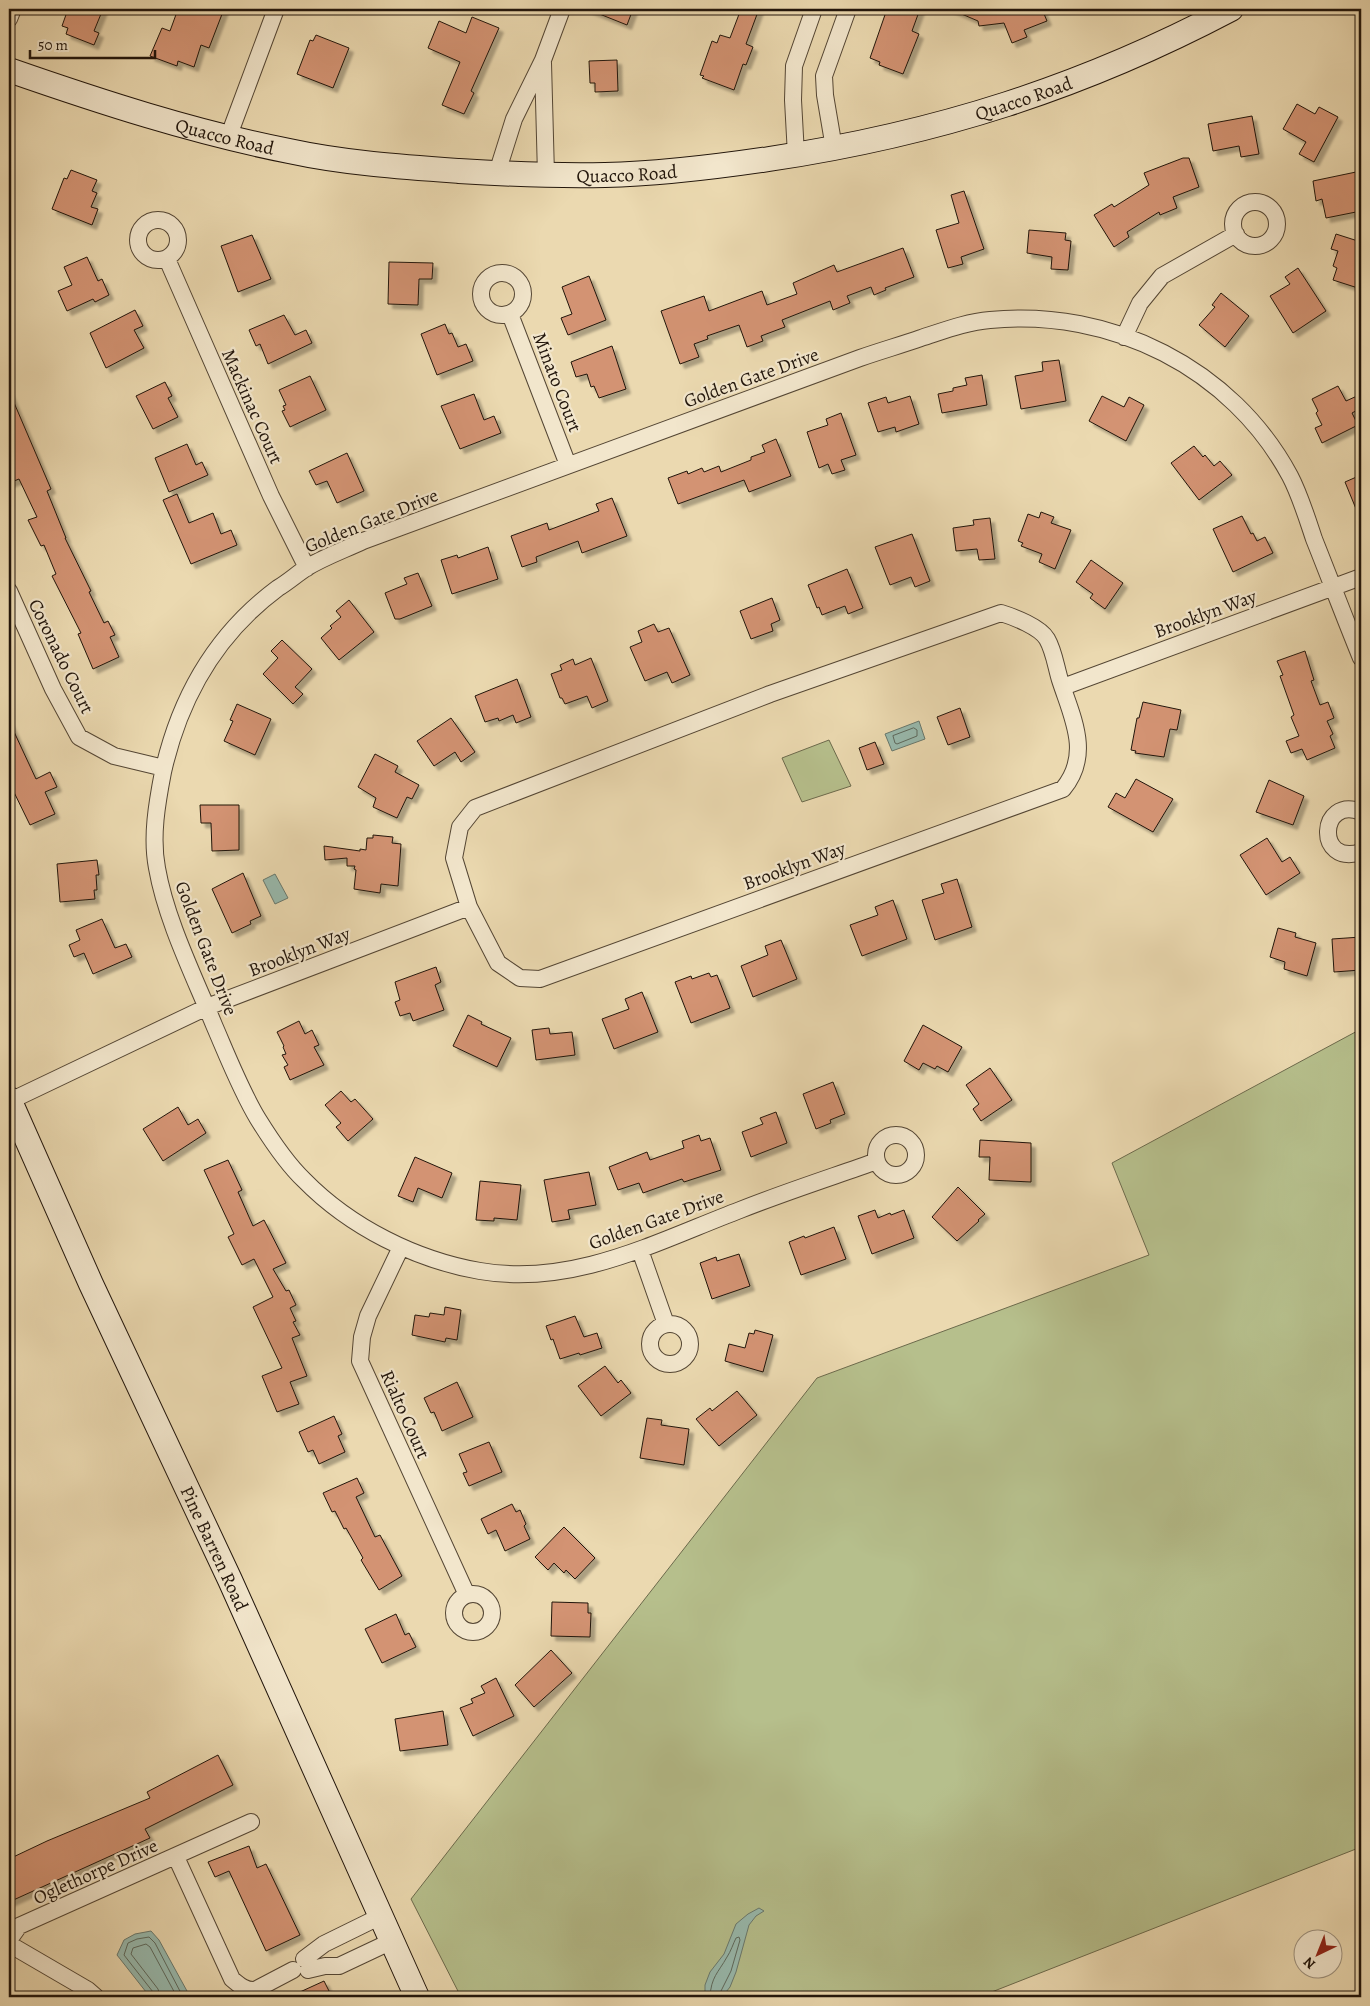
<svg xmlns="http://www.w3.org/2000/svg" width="1370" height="2006" viewBox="0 0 1370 2006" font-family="Alegreya,serif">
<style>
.green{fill:#b6bf8c;stroke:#6c6a4c}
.water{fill:#98baae;stroke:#68786d}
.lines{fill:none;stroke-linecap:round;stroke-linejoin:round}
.shore{stroke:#5c685c;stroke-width:1}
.building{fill:#d39373;stroke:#21150b;filter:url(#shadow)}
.street-casing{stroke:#544634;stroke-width:18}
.secondary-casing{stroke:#21150b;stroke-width:26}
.street{stroke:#f2e6cc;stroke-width:16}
.secondary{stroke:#f2e6cc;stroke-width:24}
.labels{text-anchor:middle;stroke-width:4.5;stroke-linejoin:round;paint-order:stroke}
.street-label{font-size:19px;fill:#21150b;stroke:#f2e6cc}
</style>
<defs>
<filter id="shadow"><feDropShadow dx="4.5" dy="4.5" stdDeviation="1" flood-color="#0004"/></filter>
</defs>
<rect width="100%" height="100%" fill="#ebd9b0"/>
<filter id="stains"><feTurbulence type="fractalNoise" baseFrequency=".004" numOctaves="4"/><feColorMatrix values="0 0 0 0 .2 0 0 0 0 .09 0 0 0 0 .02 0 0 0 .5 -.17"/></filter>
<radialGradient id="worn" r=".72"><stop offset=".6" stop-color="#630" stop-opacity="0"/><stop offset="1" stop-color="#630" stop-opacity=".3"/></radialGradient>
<!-- green -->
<path class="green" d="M829,740l22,46 -49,16 -20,-44z
M1361,1029v818l-382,150h-518l-50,-98 406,-521 332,-123 -37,-92z"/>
<!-- water -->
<path class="water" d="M919,721l6,18 -33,12 -7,-17z
M275,874l13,24 -13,6 -12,-24z
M759,1908l5,3 -8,5 -7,9 -13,47 -6,15 -8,10h-15l-2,-1v-11l5,-13 14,-18 12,-30 12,-10z
M151,1931l8,9 28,51 1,6h-38l-33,-42 7,-15 11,-6z"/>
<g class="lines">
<!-- shore -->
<path class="shore" d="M914,728l3,2v6l-20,8 -2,-1 -2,-7z
M154,1997l-1,-5 -29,-37 4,-12 9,-4 12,-2 6,6 28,54
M160,1997l-2,-8 -27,-35 2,-6 13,-4 4,3 27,50
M710,1997c1,-20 8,-24 17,-40 4,-6 6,-13 9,-19l3,-1 1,3 -9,31 -13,26"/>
</g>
<!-- building -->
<path class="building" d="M68,9h35l-9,22 5,2 -5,12 -28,-11 2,-6 -6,-2z
M178,9h46l-15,39 -8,-3 -7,22 -16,-6 -1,5 -27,-10 12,-28 8,3z
M587,9h46l-6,16z
M741,9h18l-13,35 7,3 -7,18 -3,-1 -9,26 -32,-12 2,-2 -4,-1 12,-34 5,2 3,-8 10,3z
M887,9h33l-8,22 7,3 -16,40 -24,-9 1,-3 -10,-4z
M950,9h92l5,12 -23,9 3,7 -15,6 -8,-20 -25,3 -1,-5z
M472,17l27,11 -28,63 3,2 -10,21 -22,-9 18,-43 -32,-14 11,-27 27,12z
M316,35l33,13 -16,40 -36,-14 13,-34 3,1z
M617,60l1,31 -23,1v-9h-5l-1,-22z
M1297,104l18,10 4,-7 19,10 -24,45 -15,-8 7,-12 -23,-13z
M1252,116l7,38 -18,3 -2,-11 -26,5 -5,-27z
M1183,158h6l10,29 -26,10 4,11 -17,7 -1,-3 -32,20 2,5 -15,10 -20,-32 18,-11 2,3 35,-22 -5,-12z
M71,170l26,10 -5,11 5,2 -6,14 7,2 -6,16 -40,-16 12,-31 3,1z
M1356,172l5,39 -35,7 -4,-19 -6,2 -3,-20z
M964,191l20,58 -23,8 2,7 -15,4 -12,-38 23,-7 -8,-28z
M1029,230l37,3 -1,7 6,1 -3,29 -17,-1 1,-12 -25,-4z
M1336,234l25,8v47l-28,-9 4,-12 -4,-2 5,-15 -7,-2z
M252,235l19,44 -33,13 -17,-46z
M903,248l11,29 -29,11 1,2 -12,5 -3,-8 -24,9 3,7 -17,7 -3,-9 -48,19 3,7 -24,9 2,5 -16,6 -8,-22 -32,11 1,3 -14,5 5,13 -19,7 -19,-53 43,-15 5,15 53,-20 5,14 30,-11 -4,-11 41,-18 3,7z
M87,257l11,24 4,-2 7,16 -14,7 -2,-3 -26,12 -9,-20 14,-6 -8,-18z
M389,262l44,1 -1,16h-13l-1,26 -30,-1z
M1298,268l28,43 -33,22 -23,-37 20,-12 -5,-7z
M589,276l17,44 -38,15 -7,-17 11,-4 -10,-27z
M1221,293l28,23 -24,31 -26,-22 16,-18 -3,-2z
M135,310l8,16 -9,4 10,18 -38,20 -16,-35z
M284,315l11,20 11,-5 6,13 -44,21 -8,-20 -4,2 -7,-16z
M445,324l4,10 3,-1 6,14 8,-3 7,17 -36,14 -16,-41z
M612,346l14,43 -27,9 -5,-12 -3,1 -4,-13 -11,3 -5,-15z
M1059,360l7,41 -45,8 -6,-33 28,-5 -1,-9z
M982,375l5,30 -45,8 -4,-19 15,-3v-3l14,-3 -2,-7z
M310,376l16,34 -36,17 -8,-16 3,-1 -2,-4 3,-1 -7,-15z
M165,382l7,14 -4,2 10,19 -25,12 -17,-33z
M1338,386l8,15 11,-5 4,8v4l-9,5 6,12 -36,18 -7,-15 7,-3 -6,-12 2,-2 -6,-12z
M9,391l42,98 -4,2 19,47h-1l26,53 -2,1 15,31 4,-2 7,14 -5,2 9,20 -26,12 -15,-35 3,-1 -29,-57 4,-2 -12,-29 -3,1 -13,-26 9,-3 -18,-38 -10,4z
M474,394l10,26 10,-4 7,17 -41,16 -19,-43z
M910,396l9,28 -23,8 -1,-5 -17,5 -10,-29 18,-6 2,6z
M1102,396l22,11 5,-10 15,8 -18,36 -37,-20z
M841,413l15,42 -15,5 4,10 -13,4 -4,-10 -9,4 -12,-36 21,-7 -2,-6z
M776,439l15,37 -42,16 -5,-12 -66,24 -10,-26 19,-7 1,3 14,-6 2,4 15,-6 2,6 30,-12v-3l14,-5 -3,-7z
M187,444l9,21 6,-3 6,13 -39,17 -14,-34z
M1194,446l9,11 2,-2 9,11 6,-5 12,14 -33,25 -28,-37z
M347,453l17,38 -27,12 -10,-22 -11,4 -7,-14z
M1361,475v46l-16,-39z
M177,494l12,29 24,-10 8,21 10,-4 6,15 -46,19 -28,-64z
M612,498l15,38 -45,17 -4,-12 -42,16 1,5 -15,5 -11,-31 36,-13 2,7 50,-19 -3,-7z
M1041,512l13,5 -3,6 20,7 -16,39 -16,-7 3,-8 -21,-8 2,-3 -5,-2 10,-27 11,4z
M1242,516l9,18 2,-1 4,8 8,-4 8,16 -40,19 -20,-43z
M990,518l5,41 -16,1 -2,-11 -21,2 -3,-23 21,-3 -1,-5z
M912,534l18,47 -15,6 -4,-10 -21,8 -15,-38z
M488,547l10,32 -46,15 -11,-34 16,-5 1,3z
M1091,560l32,23 -18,26 -15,-11 3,-4 -17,-12z
M847,569l16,39 -15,6 -3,-8 -23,9 -3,-8 -2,1 -9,-23z
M418,573l14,33 -32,13h-5l-10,-26 22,-9 -3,-6z
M772,598l8,22 -9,4 2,7 -22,8 -11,-28z
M349,600l25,32 -35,28 -18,-22 11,-10 -2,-2 11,-9 -5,-6z
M654,624l4,8 11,-4 21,47 -18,8 -5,-11 -22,9 -15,-34 12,-5 -4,-11z
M282,640l30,29 -17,18 8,7 -10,10 -30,-30 15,-16 -7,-7z
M1305,651l9,29 -3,1 9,24 8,-3 6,16 -7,3 6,13 -3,2 5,12 -28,12 -5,-11 -11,4 -5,-12 13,-5 -8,-19 3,-2 -14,-39 3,-1 -6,-14z
M591,658l17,43 -16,7 -5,-12 -22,8 -3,-6h-2l-9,-24 11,-4 -2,-5 13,-6 2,6z
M517,679l14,38 -15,6 -3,-8 -14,6 -1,-3 -13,4 -10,-26z
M1143,702l38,8 -4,20 -7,-1 -6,28 -29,-4 1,-2 -5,-1 6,-32h2z
M237,704l34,15 -16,36 -31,-14 9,-20 -3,-1z
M960,708l10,29 -22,8 -11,-28z
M451,718l24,34 -14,10 -6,-10 -21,14 -17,-25z
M9,721l27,58 14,-7 7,15 -12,5 10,22 -25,11 -21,-43z
M875,742l9,22 -17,6 -8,-22z
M375,754l23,12 -3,6 24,13 -7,14 -5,-2 -10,21 -24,-11 3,-9 -18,-11z
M1136,779l37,20 -20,33 -45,-25 8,-14 9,5z
M1269,780l35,16 -11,29 -37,-13z
M200,805h39v45l-27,1 -1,-28h-10z
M373,835l20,2 -1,6 9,1 -3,42 -17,-2 -1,9 -26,-4 2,-19 -2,-1 1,-3h-8v-8l-22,2 -1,-14 36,5v-2l6,1 1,-12h6z
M1267,838l15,24 8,-5 10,16 -34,22 -26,-40z
M97,860l2,15h-3l1,15h-3l1,9 -35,3 -3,-38z
M243,873l18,43 -11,5 1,3 -19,9 -20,-44z
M957,879l15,48 -37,13 -13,-40 22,-7 -3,-9z
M893,900l14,39 -45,17 -12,-31 28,-10 -3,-8z
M102,919l13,29 11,-4 6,13 -39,17 -9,-21 -10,4 -5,-12 11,-5 -4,-10z
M1278,928l18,5 -1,4 21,6 -9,33 -23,-7 1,-7 -15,-5z
M1361,937v33l-27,2 -2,-33z
M781,940l16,39 -44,18 -12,-31 27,-11 -3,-9z
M436,967l5,15 -6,3 9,25 -31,11 -3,-8 -10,3 -5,-14 5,-2 -5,-18z
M709,973l2,4 6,-2 13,33 -39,15 -16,-41 16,-6 1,3z
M642,992l16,40 -44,17 -12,-30 27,-10 -4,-10z
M468,1015l14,7 -1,2 30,14 -14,29 -44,-21z
M299,1021l6,13 7,-4 7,15 -5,2 10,18 -34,15 -6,-13 4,-2 -6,-10 4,-1 -3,-7 1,-1 -7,-14z
M923,1025l39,22 -14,25 -11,-6 -2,3 -12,-6 -4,7 -15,-9z
M549,1028l1,6 22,-2 3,23 -39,5 -4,-30z
M990,1068l22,32 -31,21 -8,-12 6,-5 -13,-19z
M833,1082l12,32 -15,6 1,3 -15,6 -13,-35z
M341,1091l10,11 4,-3 18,20 -25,22 -12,-14 5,-4 -16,-18z
M178,1107l10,18 10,-6 8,14 -43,28 -20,-32z
M776,1112l11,31 -36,14 -9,-25 21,-8 -3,-6z
M699,1135l2,6 9,-3 11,32 -37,12 -2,-3 -39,14 -4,-10 -21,7 -9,-23 38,-15 3,8 34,-12 -2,-7z
M980,1140l51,3v39l-42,-2 1,-23h-11z
M415,1157l37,16 -10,25 -24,-10 -5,14 -15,-6z
M228,1160l14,30 -4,2 15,34 11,-6 22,43 -13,6 13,22 3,-1 7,15 -6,3 6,13 -3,1 7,13 -8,3 15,38 -17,6 9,22 -22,8 -15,-36 20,-8 -29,-61 20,-10 -19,-38 -12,6 -14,-28 6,-3 -30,-64z
M589,1172l7,33 -28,5 2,9 -18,3 -8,-42z
M480,1181l41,4 -4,35 -23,-2v3l-18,-1z
M958,1187l27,27 -7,6 1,1 -22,20 -25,-24z
M875,1210l3,8 12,-5 1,2 13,-5 10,28 -42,16 -14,-38z
M834,1227l12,32 -45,16 -12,-33 15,-6 1,2z
M739,1254l11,32 -38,13 -12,-36 16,-6 1,4z
M445,1307l16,3 -4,30 -11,-2 -1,4 -33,-7 3,-20 14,2 1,-4 14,2z
M575,1316l9,21 13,-4 5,15 -22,7 -1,-2 -19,6 -7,-20 -2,1 -5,-14z
M755,1330l18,5 -10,37 -38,-11 4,-17 16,4 4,-15 5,1z
M605,1366l13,17 3,-3 10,13 -30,23 -23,-30z
M457,1382l16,35 -31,14 -8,-19 -3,1 -7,-15z
M737,1391l20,24 -38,31 -23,-27 14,-11 2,3z
M334,1416l8,18 -4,2 7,16 -26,12 -6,-14 -5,2 -9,-20z
M647,1418l15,2 -1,5 28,4 -5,36 -44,-7z
M489,1442l13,30 -33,14 -6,-13 4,-1 -8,-18z
M357,1478l7,15 -8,4 19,40 5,-2 22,41 -23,14 -18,-30 2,-2 -17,-30 -2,1 -9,-18 -3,1 -9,-19z
M512,1504l4,8 4,-2 6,14 -2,2 6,13 -25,12 -9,-21 -8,4 -7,-15z
M564,1527l31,31 -20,21 -9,-9 -2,3 -10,-10 -6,7 -13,-13z
M552,1602l36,1v10h3l-1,24 -39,-1z
M396,1614l9,21 4,-2 7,14 -34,16 -17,-34z
M551,1650l21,23 -38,34 -19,-22z
M496,1678l18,38 -41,20 -13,-28 13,-5 -2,-4 14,-6 -4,-7z
M443,1711l5,34 -48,6 -5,-32z
M218,1755l15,30 -88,44 5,9 -141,64v-43l38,-18 103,-43 -3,-6z
M249,1846l8,22 9,-4 34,71 -34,16 -37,-80 -14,6 -7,-15z
M324,1981l8,16h-43z"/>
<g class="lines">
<!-- street casing -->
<g class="street-casing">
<path id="street" d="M9,19l4,-10
M543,63l3,112
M228,138l48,-129
M834,148l-9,-53 -1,-19 24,-67
M796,155l-3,-55 1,-34 20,-57
M497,173l17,-54 29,-59 19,-51
M1233 224a22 22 0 1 1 44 0a22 22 0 1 1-44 0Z
M138 240a20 20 0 1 1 40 0a20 20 0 1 1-40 0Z
M167,259l104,237 36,72
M481 294a21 21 0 1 1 42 0a21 21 0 1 1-42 0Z
M510,314l58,151
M1124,337l16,-34 22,-27 74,-42
M9,591l44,98 26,48 35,19 50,12
M1001,613c13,4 39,14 46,26 7,12 9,28 13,41 12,37 32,74 3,109l-523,190 -20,-1 -22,-15 -29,-56 -15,-49 6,-31 15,-19 295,-114z
M1063,687l298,-110
M1361,812c-42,-17 -46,55 0,40
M10,1101l197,-94 262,-100
M876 1155a20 20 0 1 1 40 0a20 20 0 1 1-40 0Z
M877,1161c-45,16 -92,31 -137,49 -84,32 -167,77 -260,61 -64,-11 -130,-44 -176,-91 -18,-17 -33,-40 -46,-61 -17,-28 -31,-64 -44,-94 -20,-49 -48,-105 -57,-157 -6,-31 0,-65 6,-96 17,-76 53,-138 115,-184 10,-6 19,-14 28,-20 18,-11 38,-18 57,-27l497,-183c20,-7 41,-13 61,-20 22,-7 45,-16 69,-18 121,-12 242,48 300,156 10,19 17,42 24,63 16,40 31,80 47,119
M401,1247l-33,69 -6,21 -2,24 107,234
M640,1250l26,74
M650 1344a20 20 0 1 1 40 0a20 20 0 1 1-40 0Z
M454 1613a19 19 0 1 1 38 0a19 19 0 1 1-38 0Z
M176,1857l56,122c7,6 14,12 23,11l38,-20
M9,1940l10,-14 232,-104
M9,1944l79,46 8,7
M304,1959l20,-15 57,-28
M308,1970l17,-4h14l53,-25"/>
</g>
<!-- secondary casing -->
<g class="secondary-casing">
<g id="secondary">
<path id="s1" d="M9,70c92,32 184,62 280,81 55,12 113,16 170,20 48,3 97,5 146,4 55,-1 110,-8 164,-16 167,-25 312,-71 462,-150"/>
<path id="s2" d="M9,1099l82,185 139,296 187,417"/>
</g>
</g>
<!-- street -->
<use href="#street" class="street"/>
<!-- secondary -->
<use href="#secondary" class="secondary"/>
</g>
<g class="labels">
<!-- street labels -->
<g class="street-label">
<text dy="7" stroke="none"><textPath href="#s1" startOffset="1036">Quacco Road</textPath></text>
<text dy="7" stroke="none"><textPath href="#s1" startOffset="226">Quacco Road</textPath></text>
<text dy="7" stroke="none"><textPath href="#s1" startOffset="631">Quacco Road</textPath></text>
<text transform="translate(751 377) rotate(-20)" y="7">Golden Gate Drive</text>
<text transform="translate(558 382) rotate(69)" y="7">Minato Court</text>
<text transform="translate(253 406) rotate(66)" y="7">Mackinac Court</text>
<text transform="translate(371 520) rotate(-22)" y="7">Golden Gate Drive</text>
<text transform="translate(1205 613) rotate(-20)" y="7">Brooklyn Way</text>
<text transform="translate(62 656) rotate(64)" y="7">Coronado Court</text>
<text transform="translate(794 865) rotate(-20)" y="7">Brooklyn Way</text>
<text transform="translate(207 948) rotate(69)" y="7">Golden Gate Drive</text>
<text transform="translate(299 951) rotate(-21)" y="7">Brooklyn Way</text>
<text transform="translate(656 1219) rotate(-20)" y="7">Golden Gate Drive</text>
<text transform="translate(406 1414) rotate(66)" y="7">Rialto Court</text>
<text dy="7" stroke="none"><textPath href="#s2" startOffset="494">Pine Barren Road</textPath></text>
<text transform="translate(95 1871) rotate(-24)" y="7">Oglethorpe Drive</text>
</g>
</g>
<!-- margin -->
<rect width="1370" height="2006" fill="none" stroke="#ebd9b0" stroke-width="30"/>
<rect x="10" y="10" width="1350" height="1986" fill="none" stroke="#21150b" stroke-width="2.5"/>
<rect x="15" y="15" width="1340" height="1976" fill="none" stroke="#21150b"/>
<!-- north arrow -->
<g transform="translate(1318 1954) rotate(223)"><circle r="24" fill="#f2e6cc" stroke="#9e927f"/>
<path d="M0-4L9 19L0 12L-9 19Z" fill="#8f2418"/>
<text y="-8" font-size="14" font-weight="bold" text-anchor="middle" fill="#21150b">N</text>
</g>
<!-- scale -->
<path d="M30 50v8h125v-8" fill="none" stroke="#21150b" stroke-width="2.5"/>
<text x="38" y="50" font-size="15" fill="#21150b" stroke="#f2e6cc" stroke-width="4" paint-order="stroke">50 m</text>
<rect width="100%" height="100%" filter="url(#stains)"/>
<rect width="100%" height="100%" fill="url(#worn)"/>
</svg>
